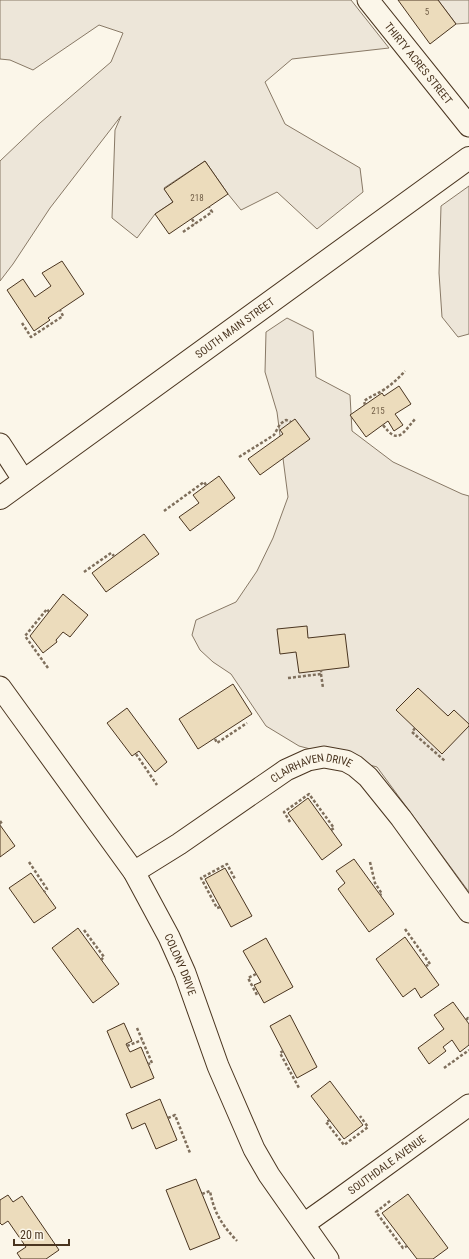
<svg xmlns="http://www.w3.org/2000/svg" width="469" height="1259" viewBox="0 0 469 1259" font-family="'Roboto Condensed',sans-serif">
<style>
.green{fill:#ede6d9;stroke:#887966}
.building{fill:#ecdcbc;stroke:#4a3520}
.lines{fill:none;stroke-linecap:round;stroke-linejoin:round}
.minor-casing{stroke:#4a3520;stroke-width:23}
.major-casing{stroke:#4a3520;stroke-width:24}
.path{stroke:#7f6f5c;stroke-width:2.5;stroke-dasharray:3 2;stroke-linecap:butt}
.minor{stroke:#fbf6e9;stroke-width:21}
.major{stroke:#fbf6e9;stroke-width:22}
.labels{text-anchor:middle;stroke-width:3;stroke-linejoin:round;paint-order:stroke}
.number-label{font-size:9px;fill:#725f47}
.street-label{font-size:11px;fill:#4a3520;stroke:#fbf6e9}
</style>
<rect width="100%" height="100%" fill="#fbf6e9"/>
<!-- green -->
<path class="green" d="M0,0h351l38,48 -97,11 -27,23 20,42 75,44 3,24 -46,37 -40,-37 -36,18 -13,-16 -23,-33 -41,27 9,14 -18,12 -18,24 -25,-20 3,-88 6,-14 -71,92 -37,56 -13,17v-120l40,-38 71,-61 12,-29 -24,-8 -66,45 -23,-10 -10,-1z
M438,0h31v23l-13,1z
M469,186v148l-11,3 -16,-20 -3,-44 2,-67z
M287,318l26,13 3,46 34,18 2,36 41,31 69,32 7,2v396l-92,-125 -78,-21 -33,-20 -35,-52 -18,-12 -13,-12 -8,-15 4,-15 40,-18 21,-31 16,-33 15,-41 -11,-85 -12,-40 1,-40z"/>
<!-- building -->
<path class="building" d="M398,0h40l18,24 -26,20z
M205,161l23,33 -59,40 -14,-20 18,-12 -9,-13z
M62,261l22,33 -36,24 2,2 -16,11 -27,-41 16,-11 12,18 16,-11 -9,-13z
M399,386l12,18 -16,10 8,11 -9,6 -6,-10 -22,16 -16,-22 32,-22 2,3z
M295,419l15,20 -50,36 -12,-16 35,-25 -3,-4z
M219,476l16,22 -45,33 -11,-14 20,-14 -6,-8z
M144,534l15,20 -53,38 -14,-19z
M63,594l25,21 -18,22 -7,-5 -7,8 1,2 -14,11 -13,-17z
M307,626l1,12 37,-4 4,33 -50,6 -3,-21 -16,2 -3,-25z
M233,684l19,30 -54,35 -19,-30z
M418,688l30,28 6,-6 15,14v2l-27,28 -46,-44z
M127,708l40,54 -12,10 -16,-21 -7,5 -25,-33z
M308,798l34,47 -20,15 -34,-47z
M0,825l15,21 -15,11z
M354,859l40,55 -25,18 -31,-43 7,-6 -9,-12z
M225,868l27,48 -21,11 -26,-48z
M31,873l25,35 -22,15 -25,-35z
M78,928l41,56 -26,19 -41,-55z
M405,937l34,48 -18,13 -6,-10 -12,9 -27,-38z
M266,938l27,49 -29,16 -10,-18 7,-3 -18,-31z
M453,1002l16,22v21l-9,7 -8,-12 -9,7 3,4 -17,13 -11,-16 26,-19 -10,-14z
M290,1015l27,52 -20,11 -27,-52z
M124,1023l8,18 -6,3 4,8 11,-5 13,31 -23,10 -24,-57z
M330,1081l33,44 -19,14 -33,-43z
M160,1099l17,41 -21,9 -11,-26 -13,6 -6,-15z
M196,1179l24,59 -30,12 -24,-60z
M408,1194l40,54 -15,11h-16l-35,-46z
M8,1195l5,7 9,-6 37,54 -13,9h-25l-4,-6 9,-6 -18,-26 -6,4 -2,-2v-23z"/>
<g class="lines">
<!-- minor casing -->
<g class="minor-casing">
<g id="minor">
<path id="s1" d="M368,0l101,126"/>
<path d="M0,444l24,37"/>
<path id="s2" d="M0,687l134,185 35,65 16,36 33,93 36,83 15,26 59,84"/>
<path id="s3" d="M134,872l45,-28 107,-74 22,-10 16,-3 22,4 9,5 13,11 33,41 68,94"/>
<path id="s4" d="M304,1224l31,-22 134,-97"/>
</g>
</g>
<!-- major casing -->
<g class="major-casing">
<g id="major">
<path id="s5" d="M0,498l469,-340"/>
</g>
</g>
<!-- path -->
<path class="path" d="M192,219l3,5
M183,232l29,-20 -3,-5
M22,323l9,14 32,-21 -3,-6
M365,405l-1,-4c6,-4 12,-7 18,-10 9,-6 16,-12 23,-20
M383,425c15,20 19,9 32,-6
M239,457l35,-22 6,-11 6,-4 5,2
M164,511l40,-29 2,3
M84,572l27,-19 3,3
M48,668l-23,-32 22,-27 2,3
M321,674l2,14
M288,678l33,-4v-4
M415,728l-3,4 33,29
M215,739l2,4 30,-20
M136,754l21,31
M0,821l2,3 -2,1
M290,822l-6,-10 25,-18 25,34 -3,2
M29,862l18,27 -3,3
M370,862l5,21 7,11 -2,1
M220,907l-3,1 -16,-30 26,-14 8,15
M405,929l25,35 -4,2
M84,930l20,27 -3,3
M256,974l-8,4 9,17
M466,1020l2,-2 1,1
M137,1028l15,35 -4,1
M127,1046l15,-6
M283,1051l-3,2 19,35
M444,1068l25,-18
M168,1118l7,-3 15,38
M330,1120l-4,2 18,23 24,-18 -8,-11
M202,1194l8,-3c4,22 12,34 27,50
M390,1201l-14,11 27,36 4,-2"/>
<!-- minor -->
<use href="#minor" class="minor"/>
<!-- major -->
<use href="#major" class="major"/>
</g>
<g class="labels">
<!-- number labels -->
<g class="number-label">
<text x="427" y="15">5</text>
<text x="197" y="201">218</text>
<text x="378" y="414">215</text>
</g>
<!-- street labels -->
<g class="street-label">
<text dy="4" stroke="none"><textPath href="#s1" startOffset="81">THIRTY ACRES STREET</textPath></text>
<text dy="4" stroke="none"><textPath href="#s5" startOffset="290">SOUTH MAIN STREET</textPath></text>
<text dy="4" stroke="none"><textPath href="#s3" startOffset="209">CLAIRHAVEN DRIVE</textPath></text>
<text dy="4" stroke="none"><textPath href="#s2" startOffset="332">COLONY DRIVE</textPath></text>
<text dy="4" stroke="none"><textPath href="#s4" startOffset="102">SOUTHDALE AVENUE</textPath></text>
</g>
</g>
<!-- scale -->
<path d="M14 1239v6h55v-6" fill="none" stroke="#4a3520" stroke-width="2"/>
<text x="20" y="1239" font-size="12" fill="#4a3520" stroke="#fbf6e9" stroke-width="3" paint-order="stroke">20 m</text>
</svg>
